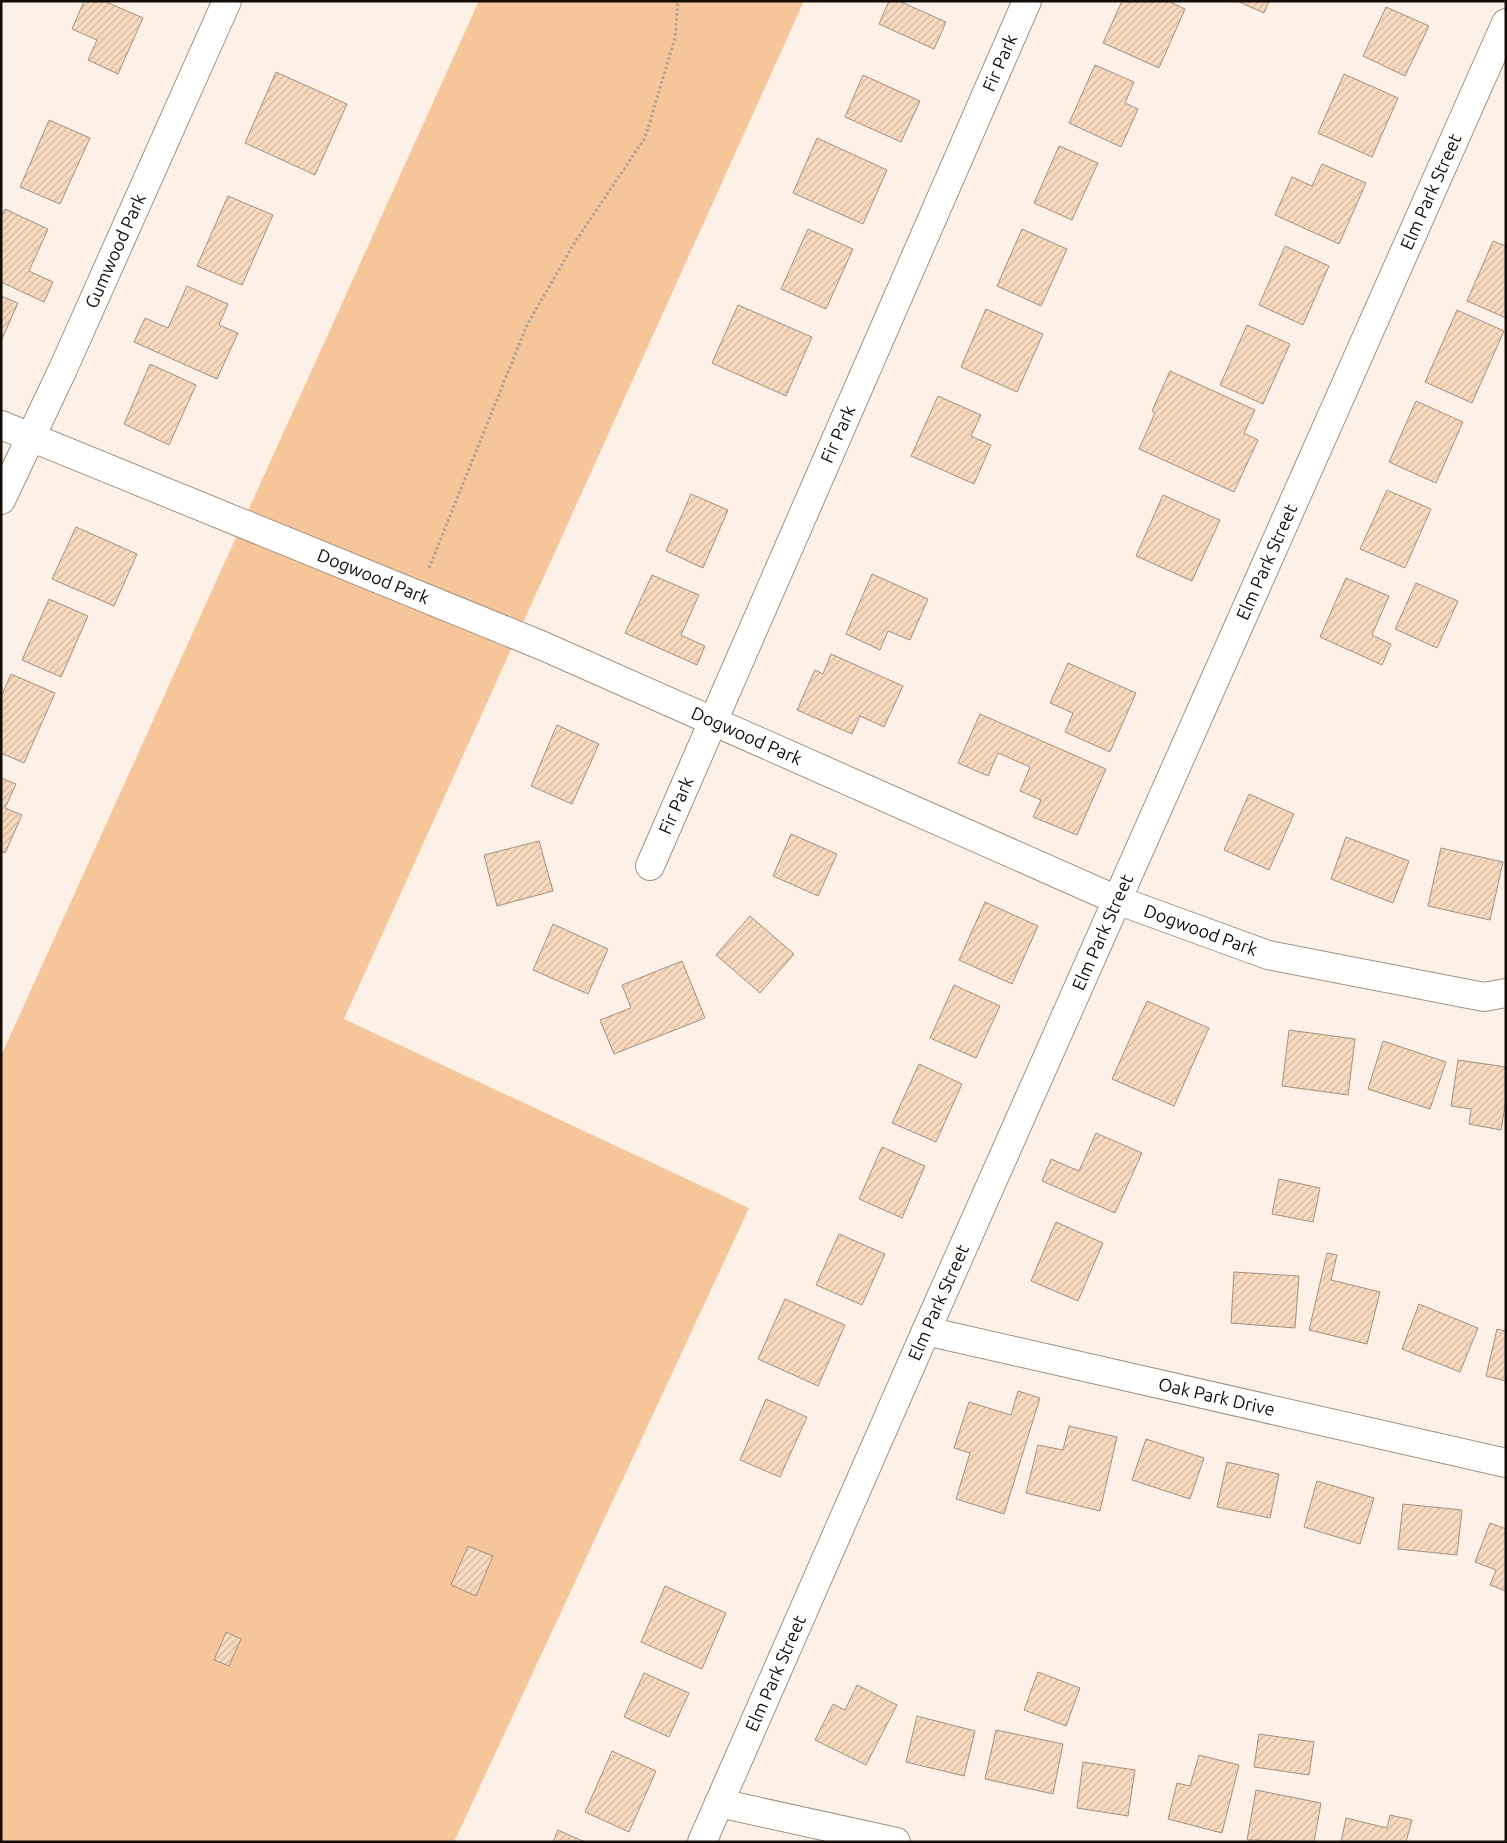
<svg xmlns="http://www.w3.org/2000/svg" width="1507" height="1843" viewBox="0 0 1507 1843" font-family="Ubuntu,sans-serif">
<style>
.green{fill:#f7c59a}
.building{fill:url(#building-hatch);stroke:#a39181}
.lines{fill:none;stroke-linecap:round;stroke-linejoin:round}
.minor-casing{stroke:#a49182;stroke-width:30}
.path{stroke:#afa59c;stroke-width:3;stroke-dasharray:2.5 2.5;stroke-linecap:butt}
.minor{stroke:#fff;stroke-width:28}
.labels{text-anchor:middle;stroke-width:4.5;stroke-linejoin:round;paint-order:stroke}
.street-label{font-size:18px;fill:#130c07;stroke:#fff}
</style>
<defs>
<pattern id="building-hatch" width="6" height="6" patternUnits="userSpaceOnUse" patternTransform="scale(1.25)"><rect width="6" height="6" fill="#f7d9bf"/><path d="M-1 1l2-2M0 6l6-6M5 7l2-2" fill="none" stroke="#d3b9a3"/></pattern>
</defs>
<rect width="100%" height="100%" fill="#fdf1e7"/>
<!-- green -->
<path class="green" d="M479,1h325l-460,1018 405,189 -295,634h-453v-786z"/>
<!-- building -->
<path class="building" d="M84,1h20l39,17 -25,56 -30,-14 9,-20 -25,-11z
M889,1h10l47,21 -12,27 -55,-25z
M1122,1h46l17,8 -26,59 -56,-25z
M1237,1h32l-5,12z
M1386,7l43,19 -24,50 -42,-20z
M1095,65l39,17 -9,21 13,6 -17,38 -52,-24z
M276,72l71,32 -32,71 -70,-32z
M1344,74l54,24 -26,59 -54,-24z
M863,75l57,26 -19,41 -56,-25z
M49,120l41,18 -30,66 -40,-17z
M817,138l70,32 -24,54 -70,-31z
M1059,146l39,17 -26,57 -38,-17z
M1322,164l44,19 -27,61 -64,-29 17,-38 20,9z
M228,196l45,19 -31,70 -45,-19z
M5,209l43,20 -19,42 24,11 -9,20 -43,-20v-65z
M808,229l45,20 -27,60 -45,-20z
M1022,229l45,20 -26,57 -44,-20z
M1493,241l13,5v72l-39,-17z
M1285,246l44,20 -26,59 -44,-20z
M187,286l41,18 -9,21 19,8 -21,46 -83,-37 11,-24 23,10z
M1,296l17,7 -17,38z
M738,305l74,32 -26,59 -74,-33z
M986,309l57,25 -26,58 -56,-25z
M1457,310l47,21 -32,72 -47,-21z
M1247,325l43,19 -27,60 -43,-19z
M150,364l46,21 -27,60 -45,-21z
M1170,371l85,39 -11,23 14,7 -24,52 -95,-43 16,-36 -3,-2z
M938,396l43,19 -10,21 20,9 -17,39 -63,-28z
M1416,401l47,21 -27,61 -47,-21z
M1387,490l44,19 -26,59 -45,-19z
M691,494l37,16 -25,58 -37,-17z
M1163,495l57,25 -28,61 -56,-25z
M76,527l61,27 -23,52 -62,-27z
M872,574l56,25 -18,41 -22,-9 -8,19 -34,-16z
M652,575l47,20 -18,40 24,11 -8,19 -72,-32z
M1346,578l43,18 -17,39 19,9 -9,21 -62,-28z
M1416,583l42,18 -21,47 -42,-19z
M49,599l39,17 -27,61 -39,-17z
M831,654l72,32 -19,41 -24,-11 -8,18 -55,-24 18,-40 8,4z
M1068,663l68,30 -26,59 -45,-20 8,-19 -23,-10z
M11,674l44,19 -31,70 -23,-10v-56z
M980,714l126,55 -29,66 -44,-18 8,-17 -21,-9 10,-24 -32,-14 -10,23 -30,-13z
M557,725l42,19 -27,60 -41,-18z
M1,778l15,6 -11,24 17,7 -17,38 -4,-2z
M1249,794l45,20 -25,56 -45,-20z
M791,834l46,20 -19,42 -45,-20z
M1346,837l63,24 -16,42 -62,-24z
M539,841l14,50 -56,15 -13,-51z
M1441,848l62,14 -13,58 -62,-14z
M985,902l53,24 -26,58 -53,-24z
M750,916l44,38 -34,39 -44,-38z
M553,924l55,25 -20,45 -55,-24z
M682,961l23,57 -91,36 -14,-34 31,-12 -9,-23z
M954,985l46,21 -24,52 -46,-20z
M1147,1001l62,27 -35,78 -62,-27z
M1289,1030l66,9 -7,56 -66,-9z
M1383,1041l63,21 -16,47 -62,-20z
M1458,1060l48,7v33l-5,30 -32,-6 2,-15 -20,-3z
M919,1064l43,20 -26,58 -44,-19z
M1096,1133l46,20 -27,60 -73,-32 9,-22 28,12z
M882,1147l43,19 -23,52 -43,-19z
M1279,1179l41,9 -7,34 -41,-8z
M1056,1222l47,21 -25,58 -47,-20z
M839,1234l46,20 -23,51 -46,-20z
M1327,1253l10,2 -6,25 49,12 -13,52 -58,-14z
M1234,1272l65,4 -4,52 -64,-5z
M785,1299l60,26 -27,61 -60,-27z
M1419,1304l59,24 -18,44 -58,-23z
M1497,1329l9,2v50l-20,-5z
M1018,1391l22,7 -36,116 -48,-15 14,-46 -16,-5 15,-46 42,13z
M766,1399l41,18 -27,60 -40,-17z
M1069,1426l48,11 -17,74 -74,-18 12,-48 25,5z
M1146,1439l58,19 -14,41 -58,-19z
M1227,1462l52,12 -9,44 -53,-11z
M1317,1481l57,17 -14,46 -56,-17z
M1403,1504l59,6 -5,45 -59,-6z
M1490,1523l16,6v62l-16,-6 6,-15 -21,-8z
M468,1546l25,10 -17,40 -25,-11z
M665,1586l61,27 -24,56 -61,-27z
M226,1632l15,7 -12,27 -15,-6z
M1038,1672l42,16 -14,38 -42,-16z
M644,1673l45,20 -20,44 -45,-20z
M857,1685l40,20 -31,60 -51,-25 18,-36 12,6z
M917,1716l58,15 -11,45 -58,-14z
M996,1730l67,14 -10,50 -68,-15z
M1259,1734l55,8 -5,33 -55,-8z
M612,1751l44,20 -27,61 -44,-20z
M1199,1755l40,10 -17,68 -54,-14 9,-36 13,3z
M1083,1762l52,8 -7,46 -51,-8z
M1256,1790l65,13 -7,39 -67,-2z
M1390,1815l22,5 -6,22h-65l5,-24 41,10z
M558,1830l27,12h-32z"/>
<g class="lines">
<!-- minor casing -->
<g class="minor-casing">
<g id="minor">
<path id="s1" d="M1,425l542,221 574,254 151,55 216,42 22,-4"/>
<path id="s2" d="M1,500l62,-131 164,-368"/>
<path id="s3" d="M650,866l377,-865"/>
<path id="s4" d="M926,1331l580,132"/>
<path d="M719,1803l177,39"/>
<path id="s5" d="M702,1842l224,-511 580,-1308"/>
</g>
</g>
<!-- path -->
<path class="path" d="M429,568l98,-243 48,-83 70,-104 30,-100 3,-37"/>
<!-- minor -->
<use href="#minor" class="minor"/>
</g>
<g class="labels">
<!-- street labels -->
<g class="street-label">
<text dy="6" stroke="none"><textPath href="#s3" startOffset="876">Fir Park</textPath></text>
<text dy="6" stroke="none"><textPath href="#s5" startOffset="1804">Elm Park Street</textPath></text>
<text dy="6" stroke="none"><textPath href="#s2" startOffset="274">Gumwood Park</textPath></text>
<text dy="6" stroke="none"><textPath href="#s3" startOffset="471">Fir Park</textPath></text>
<text dy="6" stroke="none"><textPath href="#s5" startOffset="1399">Elm Park Street</textPath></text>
<text dy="6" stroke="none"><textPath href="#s1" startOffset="402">Dogwood Park</textPath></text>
<text dy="6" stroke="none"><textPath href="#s1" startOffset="808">Dogwood Park</textPath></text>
<text dy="6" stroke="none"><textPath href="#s3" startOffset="66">Fir Park</textPath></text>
<text dy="6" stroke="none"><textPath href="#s1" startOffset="1302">Dogwood Park</textPath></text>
<text dy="6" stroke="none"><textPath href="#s5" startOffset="994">Elm Park Street</textPath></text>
<text dy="6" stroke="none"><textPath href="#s5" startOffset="589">Elm Park Street</textPath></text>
<text dy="6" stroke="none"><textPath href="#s4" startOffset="298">Oak Park Drive</textPath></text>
<text dy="6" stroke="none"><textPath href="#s5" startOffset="184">Elm Park Street</textPath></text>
</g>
</g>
<!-- border -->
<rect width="1507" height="1843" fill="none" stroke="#130c07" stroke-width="5"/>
</svg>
